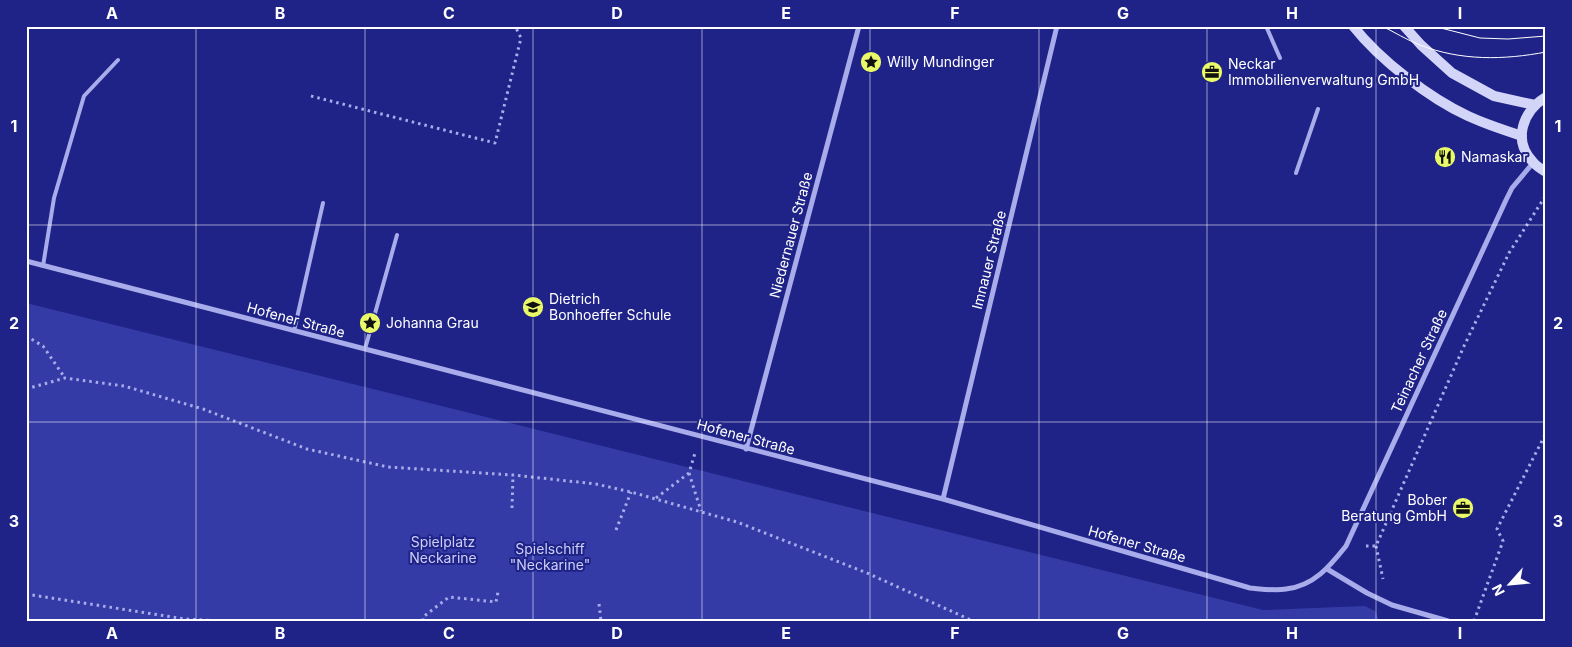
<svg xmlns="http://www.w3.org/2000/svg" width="1572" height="647" viewBox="0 0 1572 647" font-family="Inter,sans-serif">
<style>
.green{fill:#353ba6}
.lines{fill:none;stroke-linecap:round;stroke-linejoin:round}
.path{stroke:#a8acea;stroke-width:3;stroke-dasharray:2.5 4;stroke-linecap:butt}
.service{stroke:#a8acea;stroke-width:4}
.minor{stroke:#a8acea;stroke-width:5}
.secondary{stroke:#d3d5f8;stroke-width:10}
.tram{stroke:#fff;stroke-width:1}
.grid{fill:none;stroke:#fff;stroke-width:1;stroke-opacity:0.55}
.labels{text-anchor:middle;stroke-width:4;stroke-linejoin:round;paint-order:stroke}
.poi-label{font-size:14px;fill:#fff;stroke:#1f2387;text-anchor:start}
.street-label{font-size:14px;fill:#fff;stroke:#1f2387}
.park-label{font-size:14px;fill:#cdcff8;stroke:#1f2387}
.neatline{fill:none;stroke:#fff;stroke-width:2}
.grid-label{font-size:16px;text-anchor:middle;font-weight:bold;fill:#fff}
</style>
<rect width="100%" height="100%" fill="#1f2387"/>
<!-- green -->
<path class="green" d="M26,303l1237,307 102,-4 10,5 4,10h-1353z"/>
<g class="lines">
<!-- path -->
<path class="path" d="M311,96l184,47 26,-105 -6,-12
M26,336l17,10 22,32
M26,389l39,-11 59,8 79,23 104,40 81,18 125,8 83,9 35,8 106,30 130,51 106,48
M689,473l12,38
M656,498l33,-25 6,-20
M512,508l1,-33
M616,530l15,-38
M1366,546h10l88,-200 45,-93 37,-58
M1376,546l7,33
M26,594l159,25 35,2
M599,604l2,17
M423,621v-4l26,-20 47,5 2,-10
M1474,621l29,-80 -6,-12 49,-96"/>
<!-- service -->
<path class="service" d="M1266,26l14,32
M1296,173l22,-64
M43,266l11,-68 30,-102 34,-36
M294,331l29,-128
M365,349l32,-114"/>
<!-- minor -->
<path class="minor" d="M26,261l917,238 307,89c12,1 25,3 36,1 28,-3 44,-23 60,-43l160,-346 6,-12 21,-25
M746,449l113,-423
M943,499l114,-473
M1327,569l40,24 25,12 56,16"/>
<!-- secondary -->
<path class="secondary" d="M1353,26c27,34 76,72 115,90 17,8 36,14 54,20
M1404,26l17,19 31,28 42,23 41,9
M1546,97c-23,14 -34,43 -13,65 3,4 8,7 13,10"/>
<!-- tram -->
<path class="tram" d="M1382,26c12,6 25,14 38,19 41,16 84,15 126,7
M1433,26l47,12 28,1 38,-3"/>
</g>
<!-- grid -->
<path class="grid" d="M196,26v595M365,26v595M533,26v595M702,26v595M870,26v595M1039,26v595M1207,26v595M1376,26v595M26,225h1520M26,422h1520"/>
<!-- icons -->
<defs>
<g id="sight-disc" transform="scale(1.125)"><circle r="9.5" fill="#e9f968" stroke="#1f2387"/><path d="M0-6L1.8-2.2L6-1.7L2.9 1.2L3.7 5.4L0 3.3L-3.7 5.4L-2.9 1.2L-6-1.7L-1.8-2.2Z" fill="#111"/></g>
<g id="office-disc" transform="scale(1.125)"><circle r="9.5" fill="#e9f968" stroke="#1f2387"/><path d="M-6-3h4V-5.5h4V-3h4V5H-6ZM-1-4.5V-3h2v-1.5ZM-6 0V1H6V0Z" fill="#111"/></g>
<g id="restaurant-disc" transform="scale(1.125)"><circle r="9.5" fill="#e9f968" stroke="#1f2387"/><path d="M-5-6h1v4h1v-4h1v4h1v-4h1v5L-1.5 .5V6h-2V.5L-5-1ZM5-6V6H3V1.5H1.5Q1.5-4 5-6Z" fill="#111"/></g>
<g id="school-disc" transform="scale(1.125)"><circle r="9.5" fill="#e9f968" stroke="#1f2387"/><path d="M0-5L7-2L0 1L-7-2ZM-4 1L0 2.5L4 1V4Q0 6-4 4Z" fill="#111"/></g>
</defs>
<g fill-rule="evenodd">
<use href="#sight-disc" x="871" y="62"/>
<use href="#office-disc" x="1212" y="72"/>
<use href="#restaurant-disc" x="1445" y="157"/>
<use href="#school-disc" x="533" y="307"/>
<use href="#sight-disc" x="370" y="323"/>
<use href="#office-disc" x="1463" y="508"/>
</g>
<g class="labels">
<!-- poi labels -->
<g class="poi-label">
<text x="887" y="67">Willy Mundinger</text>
<text x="1228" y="69">Neckar<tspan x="1228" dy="16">Immobilienverwaltung GmbH</tspan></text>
<text x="1461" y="162">Namaskar</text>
<text x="549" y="304">Dietrich<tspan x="549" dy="16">Bonhoeffer Schule</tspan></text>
<text x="386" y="328">Johanna Grau</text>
<text x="1447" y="505" text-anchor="end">Bober<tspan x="1447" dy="16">Beratung GmbH</tspan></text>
</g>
<!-- street labels -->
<g class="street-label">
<text transform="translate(791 235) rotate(-75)" y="5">Niedernauer Straße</text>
<text transform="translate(989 260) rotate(-76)" y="5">Imnauer Straße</text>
<text transform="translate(296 320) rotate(15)" y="5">Hofener Straße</text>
<text transform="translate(1419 361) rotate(-65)" y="5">Teinacher Straße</text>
<text transform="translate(746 437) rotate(15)" y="5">Hofener Straße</text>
<text transform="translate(1137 544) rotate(16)" y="5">Hofener Straße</text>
</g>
<!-- park labels -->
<g class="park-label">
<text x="443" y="547">Spielplatz<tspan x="443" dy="16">Neckarine</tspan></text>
<text x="550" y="554">Spielschiff<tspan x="550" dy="16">"Neckarine"</tspan></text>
</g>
</g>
<!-- border -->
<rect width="1572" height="647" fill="none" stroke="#1f2387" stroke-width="55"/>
<!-- north arrow -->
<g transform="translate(1510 584) rotate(243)" stroke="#1f2387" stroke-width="4" paint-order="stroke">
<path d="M0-4L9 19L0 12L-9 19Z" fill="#ffffff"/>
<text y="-8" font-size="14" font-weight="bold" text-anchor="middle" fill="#ffffff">N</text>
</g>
<rect x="28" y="28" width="1516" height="592" class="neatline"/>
<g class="grid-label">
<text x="112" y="19">A</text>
<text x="280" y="19">B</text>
<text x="449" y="19">C</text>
<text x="617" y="19">D</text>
<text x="786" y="19">E</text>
<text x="955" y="19">F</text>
<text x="1123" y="19">G</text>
<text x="1292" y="19">H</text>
<text x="1460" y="19">I</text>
<text x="14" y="132">1</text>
<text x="1558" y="132">1</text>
<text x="14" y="329">2</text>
<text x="1558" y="329">2</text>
<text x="14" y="527">3</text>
<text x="1558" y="527">3</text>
<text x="112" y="639">A</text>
<text x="280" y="639">B</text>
<text x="449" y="639">C</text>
<text x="617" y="639">D</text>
<text x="786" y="639">E</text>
<text x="955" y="639">F</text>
<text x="1123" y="639">G</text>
<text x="1292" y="639">H</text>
<text x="1460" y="639">I</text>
</g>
</svg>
